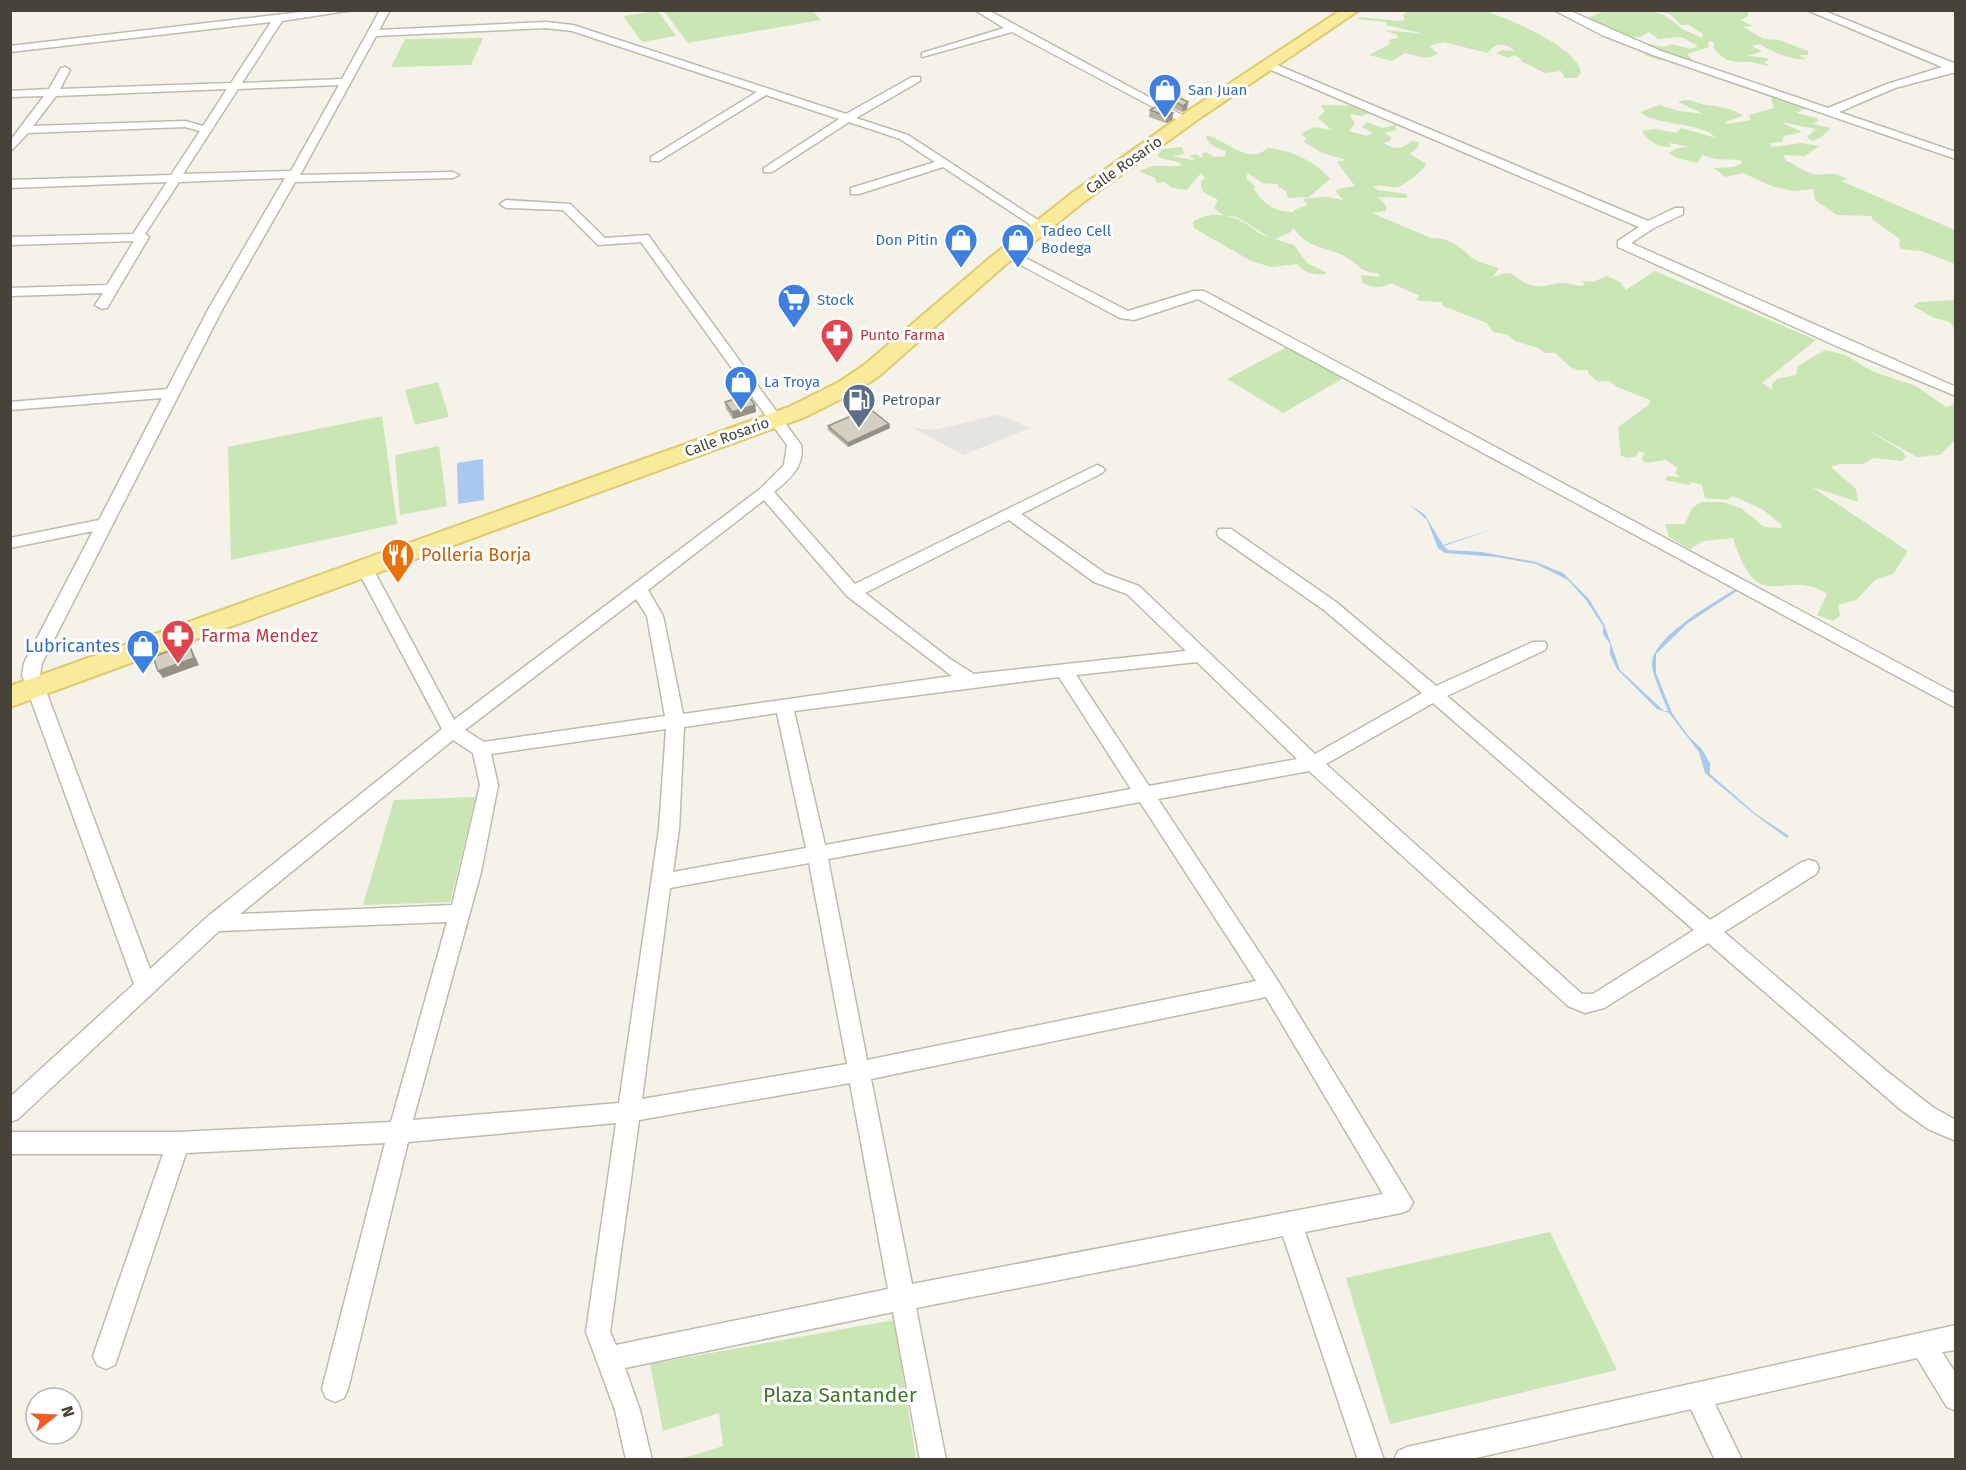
<svg xmlns="http://www.w3.org/2000/svg" width="1966" height="1470" viewBox="0 0 1966 1470" font-family="'Fira Sans',sans-serif">
<style>
.green{fill:#c9e6b4}
.parking{fill:#e5e4e0}
.water{fill:#a9c8ed}
.lines{fill:none;stroke-linecap:round;stroke-linejoin:round}
.street-casing{stroke:#bfbbac;stroke-width:3}
.primary-casing{stroke:#decb6c;stroke-width:4}
.street{fill:#fff;fill-rule:evenodd}
.primary{fill:#f9eb9c;fill-rule:evenodd}
.wall{fill:#b7b2a4}
.shaded-wall{fill:#959186}
.building{fill:#d5cfbf;stroke:#959186;stroke-width:1.5}
.labels{text-anchor:middle;stroke-width:6;stroke-linejoin:round;paint-order:stroke}
.far-shop-label{font-size:15px;fill:#366cbe;stroke:#fff;text-anchor:start}
.far-street-label{font-size:15px;fill:#474338;stroke:#fff}
.far-health-label{font-size:15px;fill:#be3a42;stroke:#fff;text-anchor:start}
.far-service-label{font-size:15px;fill:#4e5e75;stroke:#fff;text-anchor:start}
.food-label{font-size:18px;fill:#c56008;stroke:#fff;text-anchor:start}
.health-label{font-size:18px;fill:#be3a42;stroke:#fff;text-anchor:start}
.shop-label{font-size:18px;fill:#366cbe;stroke:#fff;text-anchor:end}
.near-park-label{font-size:21px;fill:#40772d;stroke:#fff}
</style>
<rect width="100%" height="100%" fill="#f4f2e9"/>
<!-- green -->
<path class="green" d="M1454,10c10,3 15,-2 26,0 24,6 99,37 101,63l-5,5h-11l-4,-7 -16,2 -24,-12 -1,-3 -6,-3 -6,3 -12,-5 7,-3 12,1c-9,-8 -20,-9 -27,2l-45,-11 -14,4 9,7c-10,9 -22,2 -33,0l-13,8 -23,-6 21,-11 -1,-4 9,-2 -1,-3 -13,-5 41,4 -39,-9 1,-3 -29,-3 2,-2 38,4 7,-1 -2,-6 6,-3z
M1727,10l21,1v5l-8,4 13,6 -10,1 21,12 15,1 29,11v4h-9l7,4c-14,2 -34,-7 -46,-15l-8,2 10,5 -14,5 19,2 1,3 -4,1 6,4c-8,0 -17,-5 -24,-4 -15,1 -25,-3 -33,-15l1,-5 -6,-1 1,6 -22,7 7,8 -36,-2 -13,-5 -1,-4 4,-7 16,3 8,-3 19,5 7,-3 -16,-9 -24,2 -9,-7 -8,5h-8l1,4 -32,-5 -20,-16 23,-9h45l14,4 20,15 18,8 1,-4 -14,-9h-8l-11,-11 -14,-3z
M658,11l18,25 -34,6 -19,-26z
M664,11h149l8,9 -133,23z
M483,38l-12,27 -80,2 14,-28z
M1774,97l35,10 -13,6 21,5 1,3 -5,3 18,4 -11,10 -8,3 -5,-4 9,-8 -35,-7 21,10 -18,4 -2,6 -12,1 2,4 29,-4 18,3 -14,10 -22,-1 3,6c9,3 18,11 27,13 14,3 16,-5 34,5l-6,2 114,49v34l-34,-13 -19,-2 -3,-3 1,-7 -27,-19 -2,-4 -34,-1 -22,-15 -2,-11 -19,2 -20,-4 -31,-14 -18,4 -11,-9 20,-1 8,-4 -1,-3 -26,-1 -13,-4 -4,8 -21,-5 -9,-5 10,-5 12,-1 -21,-4 2,4c-11,1 -24,-6 -29,-16l14,-2 20,4 5,-5 35,10c-15,-17 -62,-12 -76,-26l19,-7 20,6 25,3 -26,-12c12,-4 12,-1 23,2 15,3 28,2 42,12l-18,6 2,2 24,-4 -2,-5 25,-7 -3,-9z
M1323,105l36,1 14,6 -11,4 -11,-2 -1,3 5,6 -6,8 18,5 6,-3 -11,-6 5,-5 15,6 14,-3v5l-12,3 7,4 -1,4 -6,2c10,8 18,6 28,-2l7,1 -1,5 -8,7 16,10c-1,5 -23,23 -29,23 -9,1 -15,-4 -24,0l5,3 29,4v4l-29,-1 8,9v5l-14,2 59,25c18,-1 30,9 41,20 6,5 19,7 27,10l-7,10c25,-13 21,4 43,8 9,2 18,-3 28,-3 7,0 13,3 19,3l3,-2 -4,-3 12,1 14,-6 13,6 6,8 29,-19 161,69 -54,43 10,7v-6l5,-5 19,-4 2,-9 27,-16 20,5 29,17 42,14 30,21 7,-2 2,-11v46l-15,15 -23,2 -54,-30 39,24 4,6 -4,4 -28,-3 -11,6h-24l-8,3 25,22 2,13 -46,-15 96,64 -15,23 -18,6 -19,20 -18,5 2,11 -7,5 -16,-6 10,-21c-44,-29 -68,27 -94,-56l-30,3 -13,8 -21,-12 -4,-13h20l7,-16 9,-6h21l19,6 23,19 18,1 -1,-4 -19,-15 -29,-13 -6,4 -22,-2 -3,-13 -10,-3 -3,3 -24,-5 2,-4 13,1 -5,-5 3,-4 -12,-8 -20,3 -5,-4 4,-5 -6,-3 -3,5 -7,2 -8,-2 -3,-29 31,-22 1,-5 -33,-13 -8,-6 -11,1 -10,-9v-3c-18,2 -20,-7 -33,-17h-10l-7,-5 -23,-7 -7,-6 -15,-3 -6,-9 -44,-17 -1,-4 -23,-1 -3,-2 4,-3 -29,-13c-9,6 -21,5 -29,-1l-1,-7 19,2 -2,-4c-19,-1 -17,-7 -32,-16 -18,-10 -41,-9 -52,-29l-5,5 -14,6 19,6 13,18 20,10c-10,4 -23,0 -30,-9l-26,3 -20,-6 -57,-33 -1,-6c17,-12 38,-8 55,3 7,4 13,11 21,12l-32,-20 -14,-2 -9,-7 4,-8c-10,-7 -18,-5 -17,-19l4,-3 -4,-5 -14,17 -15,-2 -7,-6 -8,1 -2,-5 -16,-7 14,-5h26l2,-2c-8,-5 -15,-3 -24,-8l5,-7 20,-2 2,7 -12,2 20,4 3,-1 -6,-3 6,-2 8,4 -1,-4 4,-2 8,5 11,-1 1,-5c-9,-3 -17,-5 -20,-15 15,-1 43,32 61,12 22,1 50,14 63,31l-21,18 -21,1 -2,-7 -8,-4v-3l-16,-1 -14,-10 -2,5 9,8 -1,3c11,16 20,23 40,23v-2l14,-5 -5,-6c15,-2 28,-4 41,2l-8,-9 1,-3 18,-3 -18,-24 9,-2 -26,-8 -16,-10 2,-4 -5,-4 13,-7 18,3 -14,-12 7,-7 -4,-4z
M1955,300v30l-5,-8 -18,-5 -19,-11 6,-4z
M1289,346l55,32 -61,35 -56,-34z
M438,382l11,35 -34,8 -10,-35z
M382,416l15,108 -166,36 -3,-113z
M439,446l8,60 -47,9 -5,-60z
M476,797l-26,105 -87,3 31,-105z
M1550,1232l67,138 -227,54 -44,-146z
M894,1320l22,139h-235l42,-13 -4,-33 -56,18 -13,-67z"/>
<!-- parking -->
<path class="parking" d="M996,415l11,2 23,11 -67,27 -49,-27 18,2 16,-3z"/>
<!-- water -->
<path class="water" d="M483,459l1,41 -26,4 -1,-41z
M1409,504l16,11 18,30 50,-16 -49,17 4,4 34,2 54,10 27,11 26,26 15,25 16,46 44,41h4c-4,-12 -17,-38 -16,-48 2,-28 64,-61 85,-75l6,-1 -55,36 -32,31v19l16,40 17,24 12,11 9,15v11l46,40 33,22 -2,2 -33,-24 -49,-41 -6,-21 -30,-39 -12,-4 -40,-40 -7,-15v-10l-7,-10v-8l-17,-26 -18,-20 -32,-16 -39,-7 -52,-4 -7,-5 -11,-28z"/>
<g class="lines">
<!-- street casing -->
<g class="street-casing">
<path id="street" d="M318,10h35l-71,11 -40,62 100,-4 38,-69h10l-11,20 167,-8 27,3 273,89 66,-37h8v4l-64,37 52,17 139,91 -10,3 -94,-62 -84,27h-8v-6l84,-26 -35,-23 -51,-17 -77,50h-8v-4l75,-49 -73,-24 -107,66h-8v-4l106,-65 -185,-61 -26,-3 -170,8 -76,139 153,-3 6,3 -6,3 -158,4 -72,126 -181,355 -2,12 110,294 57,-52 235,-188 -85,-160 2,-4h12l2,4 81,151 306,-231 24,-24 3,-20 -146,-203 -43,3 -35,-35 -57,-2 -6,-4 6,-4 64,4 35,34 43,-3 153,210c4,22 -12,34 -27,47l81,92 242,-119 5,2 3,3 -3,3 -81,41 85,60 33,12 176,168 107,-61 -98,-83 -105,-73 -2,-4 2,-4h12l105,73 100,84 97,-44h12l2,4 -2,4 -98,46 263,224 92,-58 7,-2 7,2 3,6 -3,6 -92,58 165,141 45,35 22,12v21l-28,-12 -28,-20 -192,-166 -104,65 -19,5 -17,-7 -259,-235 -151,28 120,182 135,221 -4,8 -8,3 -96,19 79,228h-26l-75,-224 -367,72 30,152h-26l-27,-148 -268,56 15,42 12,50h-26l-11,-50 -29,-78 30,-209 -208,19 -60,247 -4,9 -9,4 -9,-4 -4,-9 63,-246 -199,10 -71,212 -9,4 -9,-4 -4,-9 70,-202h-153v-22h168l213,-10 56,-200 -228,9 -201,188 -8,3v-25l124,-113 -112,-309 2,-12 69,-132 -83,17v-10l89,-18 63,-122 -152,12v-8l157,-13 42,-81 76,-130 -106,4 -34,52 4,3 -42,71 -5,1 -7,-4 8,-12 -93,3v-8l97,-3 27,-44 -124,4v-8l123,-3 34,-52 -157,6v-8l161,-5 29,-44 -15,-4 -157,6 -18,19v-11l34,-45 -34,1v-6l39,-2 12,-21 4,-1 5,3 -10,19 171,-6 40,-61 -261,30v-6zM339,85l-48,86 -108,3 55,-85zM227,89l-24,37 -18,-5 -152,5 23,-30zM764,500l83,96 105,80 -269,38 -20,-98 -15,-26zM1009,520l85,62 33,12 59,57 -212,23 -24,-15 -85,-66zM636,599l11,17 18,100 -181,26 -19,-12zM1197,662l100,97 -148,27 -73,-111zM1059,677l72,112 -306,56 -31,-134zM1433,703l261,227 -101,64h-11l-256,-230zM777,713l29,135 -133,24 6,-43 5,-102zM666,729l-7,100 -40,274 -206,17 68,-248 17,-87 -7,-31zM453,740l20,13 7,32 -28,120 -212,9zM1140,802l116,179 -389,79 -39,-201zM809,863l38,201 -205,35 28,-211zM1266,997l117,197 -471,90 -41,-205zM850,1083l38,206 -272,56 -6,-13 29,-212z
M975,10h13l205,111 -10,2 -171,-91 -90,25v-4l82,-25z
M1554,10h14l93,41 167,57 59,-24 55,-17 -135,-57h15l134,54v8l-61,16 -56,24 117,40v7l-303,-104 -51,-20z
M1264,63h8l376,158 27,-13h8v6l-31,15 -21,14 325,144v9l-115,-48 -223,-101v-6l21,-14 -375,-160z
M1008,249l120,62 66,-20h10l752,403v14l-758,-409 -64,21 -14,-2 -116,-62 -2,-3z
M1956,1325v25l-14,2 14,22v37l-9,-4 -30,-49 -202,46 27,56h-27l-24,-51 -224,51h-73l4,-9 9,-4z"/>
</g>
<!-- primary casing -->
<g class="primary-casing">
<path id="primary" d="M1341,10h18l-159,108 -115,83 -80,64 -126,111 -24,16 -50,25 -795,290v-21l779,-279 50,-25 24,-16 128,-109 81,-64 116,-82z"/>
</g>
<!-- street -->
<use href="#street" class="street"/>
<!-- primary -->
<use href="#primary" class="primary"/>
</g>
<!-- wall -->
<path class="wall" d="M1170,99l18,3 -1,7 -5,3 -13,-6z
M1150,110l23,3 -1,7 -6,3 -17,-6z
M725,402l30,3 1,7 -23,7 -7,-10z
M889,424l1,4 -42,19 -20,-17v-4z"/>
<!-- shaded-wall -->
<path class="shaded-wall" d="M1188,102l-1,7 -5,3 1,-6z
M1173,113l-1,7 -6,3v-7z
M755,405l1,7 -23,7 -1,-7z
M889,424l1,4 -42,19v-4z
M189,644l4,8 6,13 -36,13 -5,-7z"/>
<!-- building -->
<path class="building" d="M1176,96l12,6 -5,4 -13,-7z
M1158,105l15,8 -7,3 -16,-6z
M748,395l7,10 -23,7 -7,-10z
M869,408l20,16 -41,19 -20,-17z
M189,644l5,14 -36,13 -5,-14z"/>
<!-- icons -->
<defs>
<g id="shop-pin" transform="scale(1.725)"><path d="M0 17L-7.5 6A9.5 9.5 0 1 1 7.5 6Z" fill="#3f7fe0" stroke="#fff"/><path d="M-5-2.5h2.3a2.7 3.5 0 0 1 5.4 0H5L5.5 6h-11ZM-1.5-2.5h3a1.5 2.3 0 0 0-3 0Z" fill="#fff"/></g>
<g id="supermarket-pin" transform="scale(1.725)"><path d="M0 17L-7.5 6A9.5 9.5 0 1 1 7.5 6Z" fill="#3f7fe0" stroke="#fff"/><path d="M-6-5.5h2.5l.6 2H6L4.5 2H-2.5L-4.4-4H-6ZM-1.5 3.2a1.3 1.3 0 1 0 .1 0ZM3 3.2a1.3 1.3 0 1 0 .1 0Z" fill="#fff"/></g>
<g id="pharmacy-pin" transform="scale(1.725)"><path d="M0 17L-7.5 6A9.5 9.5 0 1 1 7.5 6Z" fill="#e0444e" stroke="#fff"/><path d="M-2-6h4v4h4v4h-4v4h-4v-4h-4v-4h4Z" fill="#fff"/></g>
<g id="fuel-pin" transform="scale(1.725)"><path d="M0 17L-7.5 6A9.5 9.5 0 1 1 7.5 6Z" fill="#5c6f8a" stroke="#fff"/><path d="M-5.5-6h7V0h2V4h1.3V-2.5L3-4.5l.8-.8L6-3V5H2.5V1h-1V6h-7ZM-4.2-4.7v3.2H.2V-4.7Z" fill="#fff"/></g>
<g id="restaurant-pin" transform="scale(1.725)"><path d="M0 17L-7.5 6A9.5 9.5 0 1 1 7.5 6Z" fill="#e8710a" stroke="#fff"/><path d="M-5-6h1v4h1v-4h1v4h1v-4h1v5L-1.5 .5V6h-2V.5L-5-1ZM5-6V6H3V1.5H1.5Q1.5-4 5-6Z" fill="#fff"/></g>
</defs>
<g fill-rule="evenodd">
<use href="#shop-pin" x="1165" y="90"/>
<use href="#shop-pin" x="961" y="240"/>
<use href="#shop-pin" x="1018" y="240"/>
<use href="#supermarket-pin" x="794" y="300"/>
<use href="#pharmacy-pin" x="837" y="335"/>
<use href="#shop-pin" x="741" y="382"/>
<use href="#fuel-pin" x="859" y="400"/>
<use href="#restaurant-pin" x="398" y="555"/>
<use href="#pharmacy-pin" x="178" y="636"/>
<use href="#shop-pin" x="143" y="646"/>
</g>
<g class="labels">
<!-- far-shop labels -->
<g class="far-shop-label">
<text x="1188" y="95">San Juan</text>
<text x="1041" y="236">Tadeo Cell<tspan x="1041" dy="17">Bodega</tspan></text>
<text x="938" y="245" text-anchor="end">Don Pitin</text>
<text x="817" y="305">Stock</text>
<text x="764" y="387">La Troya</text>
</g>
<!-- far-street labels -->
<g class="far-street-label">
<text transform="translate(1124 165) rotate(-35)" y="5">Calle Rosario</text>
<text transform="translate(727 437) rotate(-20)" y="5">Calle Rosario</text>
</g>
<!-- far-health labels -->
<g class="far-health-label">
<text x="860" y="340">Punto Farma</text>
</g>
<!-- far-service labels -->
<g class="far-service-label">
<text x="882" y="405">Petropar</text>
</g>
<!-- food labels -->
<g class="food-label">
<text x="421" y="561">Polleria Borja</text>
</g>
<!-- health labels -->
<g class="health-label">
<text x="201" y="642">Farma Mendez</text>
</g>
<!-- shop labels -->
<g class="shop-label">
<text x="120" y="652">Lubricantes</text>
</g>
<!-- near-park labels -->
<g class="near-park-label">
<text x="840" y="1402">Plaza Santander</text>
</g>
</g>
<!-- border -->
<rect width="1966" height="1470" fill="none" stroke="#474338" stroke-width="24"/>
<!-- north arrow -->
<g transform="translate(54 1416) rotate(72)"><circle r="28" fill="#ffffff" stroke="#b5b4af" stroke-width="1.5"/>
<path d="M0-4.5L10 22L0 15L-10 22Z" fill="#f05d24"/>
<text y="-9" font-size="16" font-weight="bold" text-anchor="middle" fill="#474338">N</text>
</g>
</svg>
